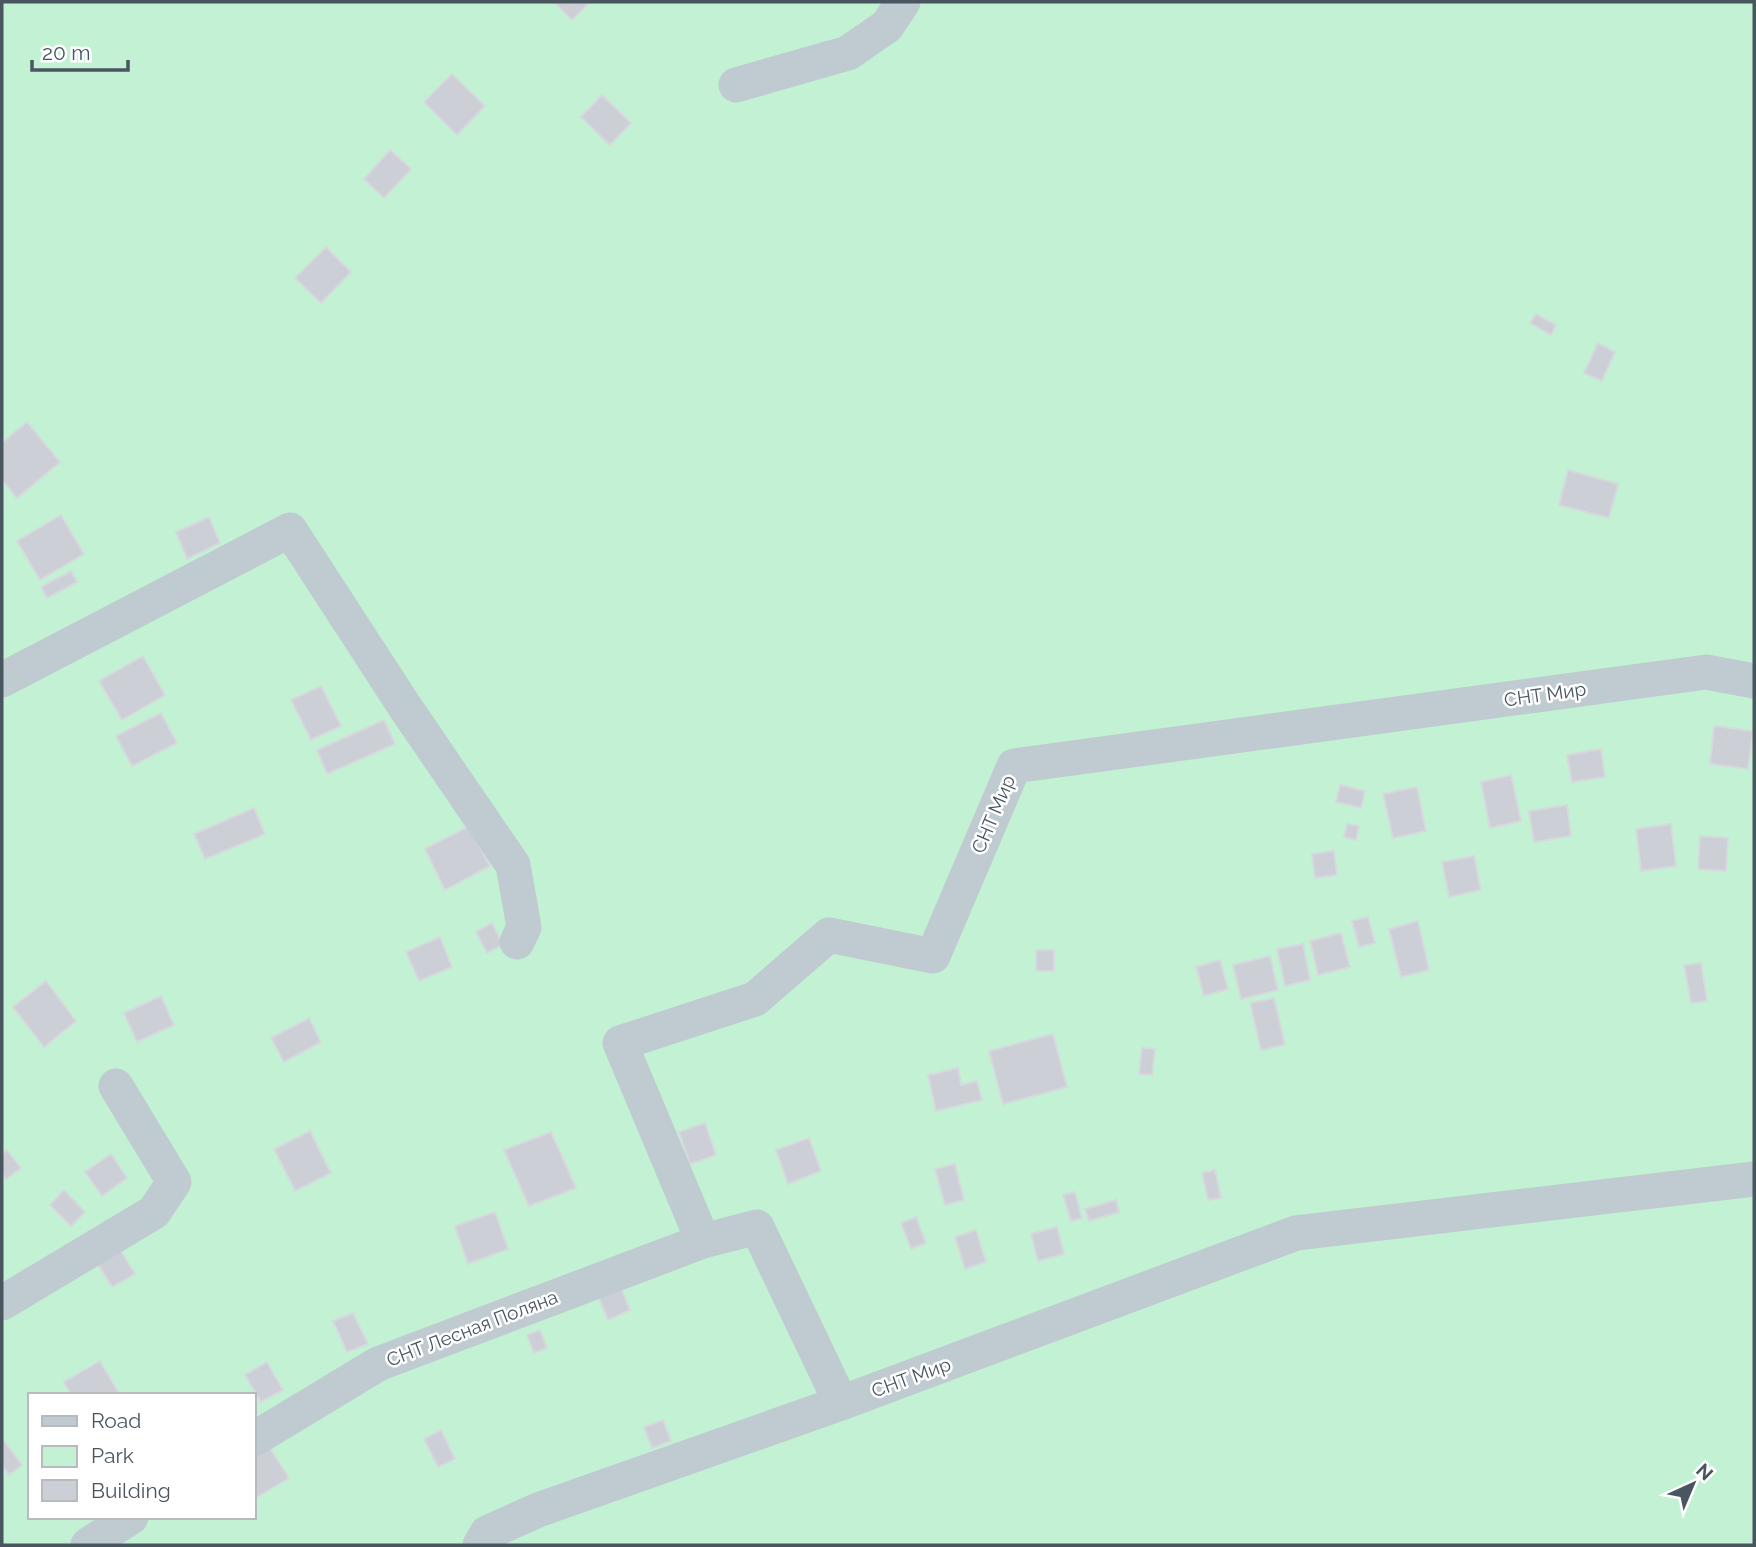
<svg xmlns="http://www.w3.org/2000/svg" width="1756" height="1547" viewBox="0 0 1756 1547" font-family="Raleway,sans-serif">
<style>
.green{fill:#c2f1d3;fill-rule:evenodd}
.building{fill:#cccfd5;stroke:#d6d9de;stroke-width:2}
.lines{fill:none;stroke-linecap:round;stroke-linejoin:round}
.minor{stroke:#c0cad1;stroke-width:35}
.labels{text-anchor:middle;stroke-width:5;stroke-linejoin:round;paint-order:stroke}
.street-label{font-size:19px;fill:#495660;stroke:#fff}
</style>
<rect width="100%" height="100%" fill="#f5f2f2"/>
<!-- green -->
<path class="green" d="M2,2h1752v1543h-1752zM30,1395h224v122h-224z"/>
<!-- building -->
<path class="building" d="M554,2h36l-18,18z
M452,74l33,32 -28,29 -33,-33z
M602,95l29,28 -21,22 -29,-28z
M390,150l21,19 -27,29 -20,-19z
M326,247l25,25 -30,31 -26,-25z
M1536,314l20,11 -5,10 -21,-12z
M1598,343l17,9 -13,29 -18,-8z
M27,422l33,40 -43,36 -15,-18v-37z
M1568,470l50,14 -9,34 -50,-13z
M61,515l23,39 -44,26 -23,-39z
M209,517l11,26 -33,16 -11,-27z
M71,571l6,11 -30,16 -6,-11z
M143,656l22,39 -43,25 -23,-39z
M321,686l20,40 -30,14 -20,-40z
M161,713l16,30 -45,23 -16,-30z
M384,720l11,24 -68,30 -10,-24z
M1714,726l39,5 -5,38 -38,-5z
M1601,749l4,28 -33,5 -5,-27z
M1511,775l10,46 -31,7 -9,-46z
M1340,785l25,6 -4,17 -25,-6z
M1417,787l9,44 -33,7 -10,-44z
M1567,805l4,31 -37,6 -5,-31z
M254,808l11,26 -60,25 -11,-25z
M1347,824l12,2 -3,14 -12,-3z
M1671,824l5,42 -35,5 -5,-42z
M469,826l21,40 -45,24 -20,-41z
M1700,836l28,2 -2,33 -28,-2z
M1334,851l3,24 -22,3 -3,-24z
M1474,856l7,34 -32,7 -7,-35z
M1368,917l7,26 -16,4 -7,-26z
M1418,921l11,49 -28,7 -12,-48z
M492,923l11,22 -16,8 -11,-21z
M1341,933l9,34 -32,8 -8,-34z
M440,937l12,30 -33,14 -13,-29z
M1303,944l7,36 -25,6 -8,-37z
M1036,950h18v21h-18z
M1270,956l8,34 -37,9 -8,-34z
M1220,960l8,29 -24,7 -8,-29z
M1701,963l6,38 -16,2 -7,-38z
M46,981l30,40 -32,26 -31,-40z
M161,996l13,29 -37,17 -13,-29z
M1274,998l11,47 -24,5 -11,-47z
M309,1018l12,24 -37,20 -13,-24z
M1053,1034l14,53 -64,17 -14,-53z
M1142,1048l13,1 -3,26 -13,-1z
M958,1068l3,17 16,-4 5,19 -46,11 -8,-36z
M705,1123l11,32 -26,9 -11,-32z
M310,1131l21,42 -36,18 -21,-42z
M551,1132l25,56 -47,18 -25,-56z
M809,1138l12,33 -33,13 -12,-34z
M7,1150l14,18 -15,11 -4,-6v-19z
M111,1154l16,24 -25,18 -17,-24z
M955,1164l9,36 -19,5 -10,-36z
M1215,1170l6,28 -13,2 -6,-27z
M64,1190l21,22 -14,14 -21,-21z
M1075,1192l7,26 -11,3 -8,-26z
M1116,1200l3,12 -30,9 -4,-12z
M495,1212l13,37 -40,15 -13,-38z
M916,1217l10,26 -15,6 -10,-26z
M1057,1227l7,27 -26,7 -7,-27z
M976,1230l10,32 -21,7 -10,-32z
M120,1249l15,25 -23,13 -15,-24z
M618,1281l12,29 -22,10 -12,-29z
M353,1313l15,31 -21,8 -14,-31z
M540,1330l7,18 -13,5 -7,-18z
M100,1361l20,34h-49l-7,-13z
M267,1362l16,28 -22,12 -16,-27z
M663,1420l8,21 -19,7 -8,-21z
M441,1430l14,29 -17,8 -14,-28z
M2,1438l20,27 -13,10 -7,-10z
M268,1445l21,33 -35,21v-46z"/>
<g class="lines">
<!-- minor -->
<path class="minor" d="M736,85l112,-32 39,-27 16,-24
M2,680l288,-150 115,177 108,158 11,62 -7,15
M703,1241l-83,-198 135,-44 74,-64 104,21 81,-190 692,-94 48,9
M2,1303l152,-91 20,-30 -58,-96
M254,1439l124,-75 325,-123 54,-14 84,176
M88,1545l43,-28
M480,1545l7,-12 51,-23 303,-107 455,-170 458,-54"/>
</g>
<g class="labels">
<!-- street labels -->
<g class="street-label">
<text transform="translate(1545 694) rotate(-8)" y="7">СНТ Мир</text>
<text transform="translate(993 814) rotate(-67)" y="7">СНТ Мир</text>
<text transform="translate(472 1328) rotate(-21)" y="7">СНТ Лесная Поляна</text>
<text transform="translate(911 1377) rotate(-20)" y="7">СНТ Мир</text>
</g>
</g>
<!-- border -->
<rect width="1756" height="1547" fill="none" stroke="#495660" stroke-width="7"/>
<!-- legend -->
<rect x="28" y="1393" width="228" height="126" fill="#ffffff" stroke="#b6bbbf" stroke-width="2"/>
<rect x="42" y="1416" width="35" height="10" fill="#c0cad1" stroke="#b6bbbf" stroke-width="2"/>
<text x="91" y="1428" font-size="21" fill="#495660">Road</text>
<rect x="42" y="1446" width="35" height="21" fill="#c2f1d3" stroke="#b6bbbf" stroke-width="2"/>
<text x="91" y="1463" font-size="21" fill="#495660">Park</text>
<rect x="42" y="1480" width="35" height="21" fill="#cccfd5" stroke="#b6bbbf" stroke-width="2"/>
<text x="91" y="1498" font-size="21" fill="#495660">Building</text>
<!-- north arrow -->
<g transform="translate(1693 1484) rotate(44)" stroke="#ffffff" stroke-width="5" paint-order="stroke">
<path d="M0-5L12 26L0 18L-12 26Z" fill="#495660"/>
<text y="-10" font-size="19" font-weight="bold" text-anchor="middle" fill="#495660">N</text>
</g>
<!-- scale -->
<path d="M32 60v10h96v-10" fill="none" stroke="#495660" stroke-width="3.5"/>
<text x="42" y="60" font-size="21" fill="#495660" stroke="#ffffff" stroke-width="5" paint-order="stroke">20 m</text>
</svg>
